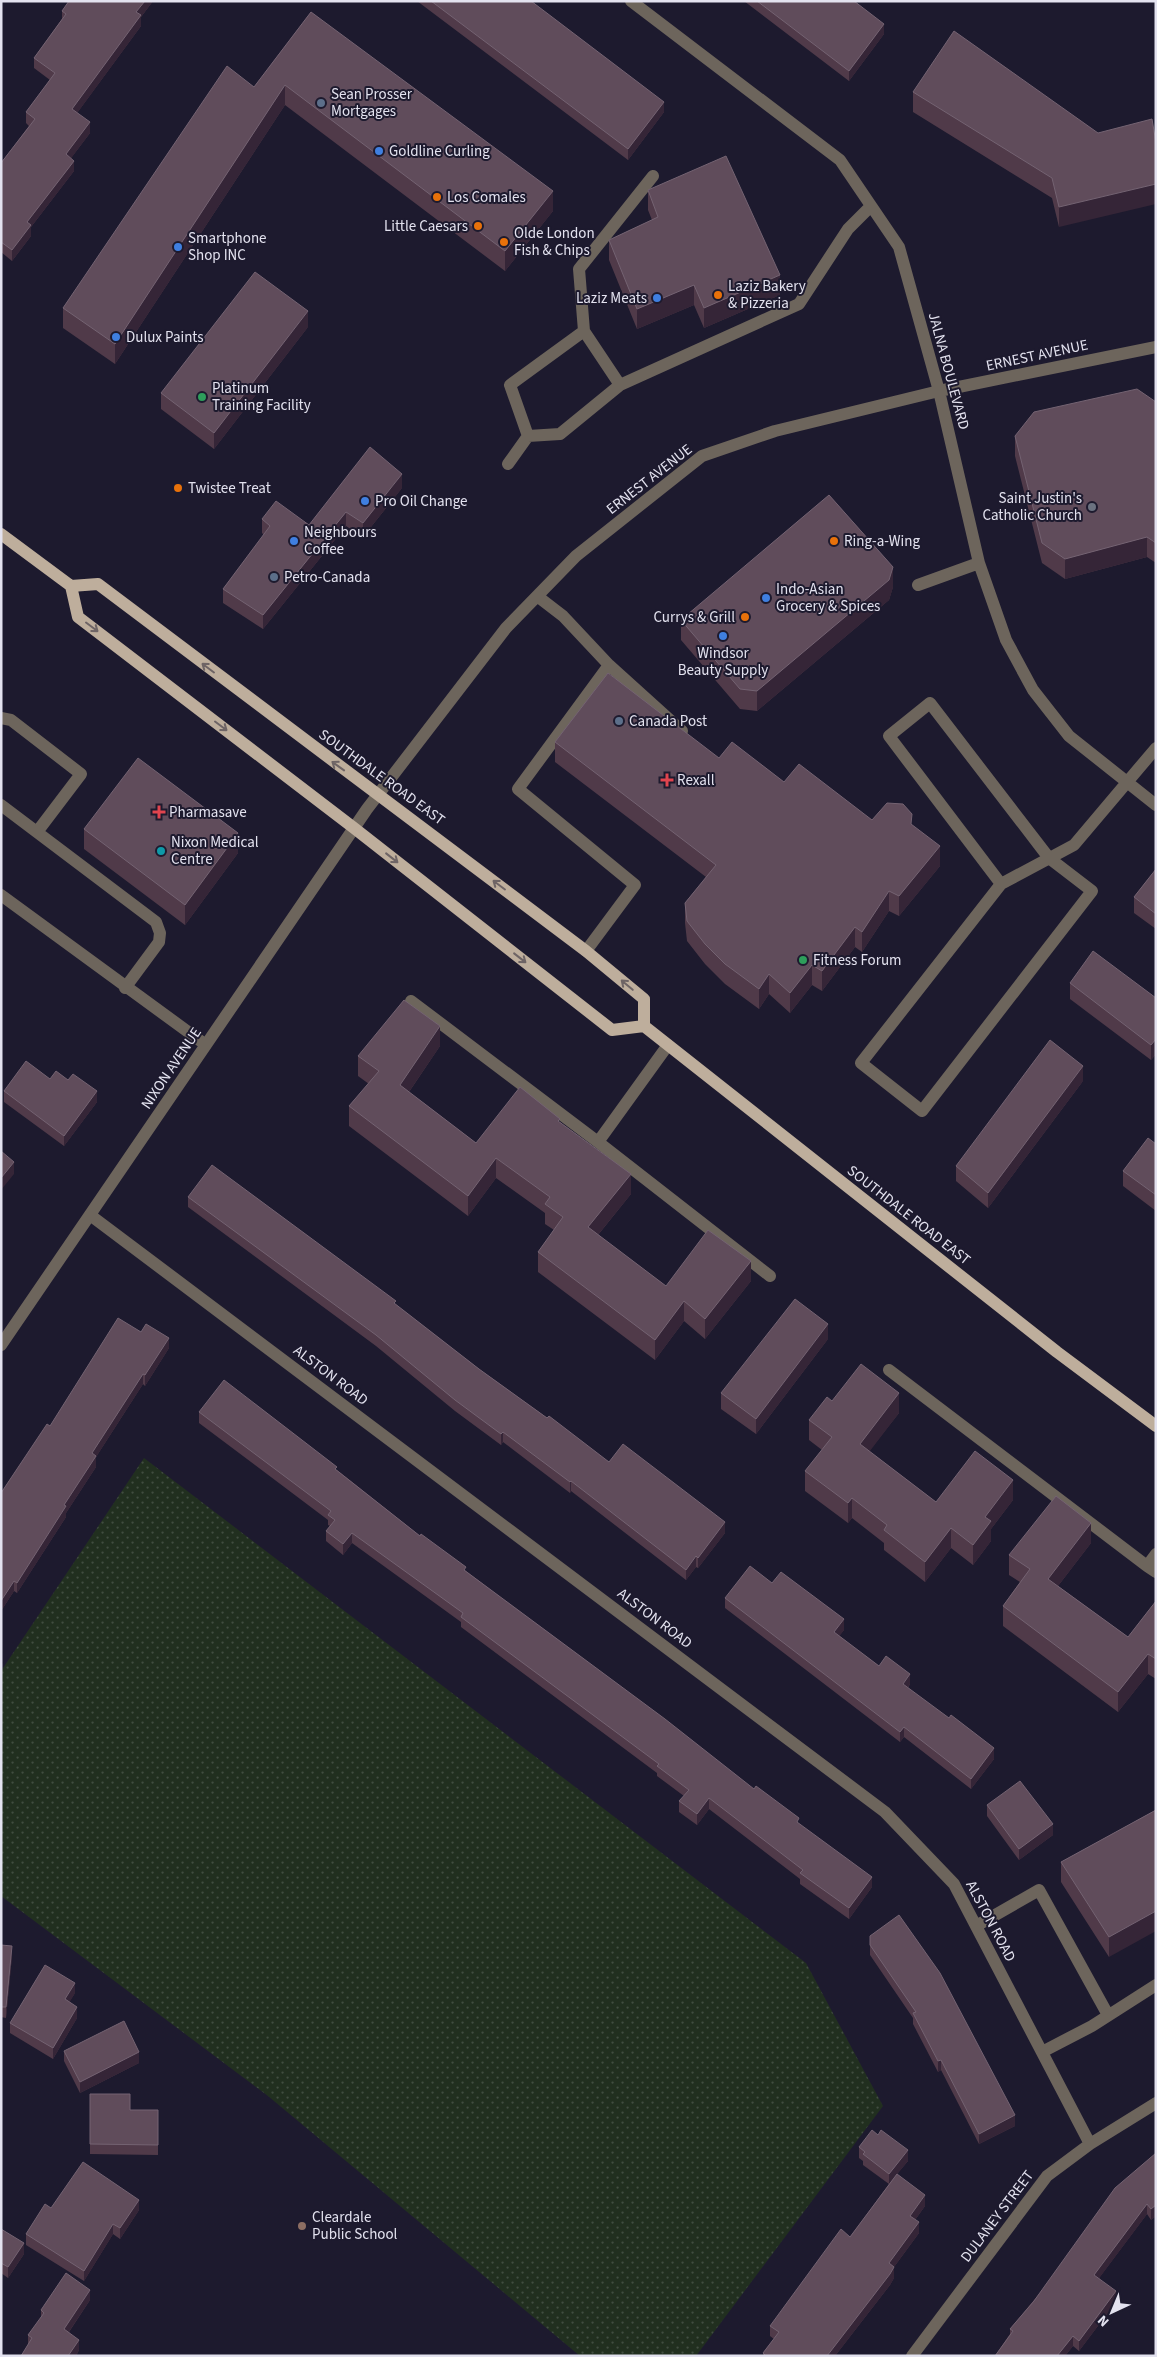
<svg xmlns="http://www.w3.org/2000/svg" width="1157" height="2357" viewBox="0 0 1157 2357" font-family="'Source Sans 3',sans-serif">
<style>
.park{fill:url(#park-dots)}
.lines{fill:none;stroke-linecap:round;stroke-linejoin:round}
.minor{stroke:#6d655c;stroke-width:12}
.major{stroke:#beae9c;stroke-width:12}
.wall{fill:#503a49}
.shaded-wall{fill:#352537}
.building{fill:#604c5b;stroke:#746372}
.oneway{stroke:#6e6465}
.service-dot{fill:#5c6f8a;stroke:#1d1a2e;stroke-width:2}
.shop-dot{fill:#3f7fe0;stroke:#1d1a2e;stroke-width:2}
.food-dot{fill:#e8710a;stroke:#1d1a2e;stroke-width:2}
.leisure-dot{fill:#2e9e5b;stroke:#1d1a2e;stroke-width:2}
.worship-dot{fill:#6b7280;stroke:#1d1a2e;stroke-width:2}
.health-dot{fill:#e0444e;stroke:#1d1a2e;stroke-width:2}
.culture-dot{fill:#0f9aa8;stroke:#1d1a2e;stroke-width:2}
.education-dot{fill:#8d6e63;stroke:#1d1a2e;stroke-width:2}
.labels{text-anchor:middle;stroke-width:4;stroke-linejoin:round;paint-order:stroke}
.poi-label{font-size:15px;fill:#e3e2ef;stroke:#1d1a2e;text-anchor:start}
.street-label{font-size:15px;fill:#e3e2ef;stroke:#1d1a2e}
</style>
<defs>
<pattern id="park-dots" width="8" height="8" patternUnits="userSpaceOnUse" patternTransform="scale(1.25)"><rect width="8" height="8" fill="#212f1f"/><path d="M2 2h.1M6 6h.1" fill="none" stroke="#414d40" stroke-width="1.8" stroke-linecap="round"/></pattern>
</defs>
<rect width="100%" height="100%" fill="#1d1a2e"/>
<!-- park -->
<path class="park" d="M144,1458l662,505 77,143 -187,250h-116l-312,-260 -267,-200v-225z"/>
<g class="lines">
<!-- minor -->
<path class="minor" d="M631,1l209,159 59,87 40,144 40,172 27,77 27,50 36,46 87,69
M584,331l-5,-62 74,-93
M528,436l-18,-51 74,-54 36,54
M508,464l20,-28 32,-2 60,-49 179,-81 49,-75 23,-23
M918,585l61,-22
M537,596l26,20 46,49 -91,124 117,96 -49,66
M609,665l73,66
M1,718l10,2 70,54 -44,58
M1,805l155,117 4,11 -1,9 -34,46
M1001,884l-112,-148 41,-33 119,155 43,33 -170,220 -61,-48 140,-179 73,-39 82,-97
M1,895l205,150
M411,1001l187,141 70,-97
M598,1142l172,134
M90,1215l795,597 69,72 136,260
M1,1345l366,-536 139,-181 70,-72 126,-100 73,-25 164,-40 217,-44
M889,1370l258,196
M1156,1554l-9,12 9,6
M976,1926l63,-36 69,125
M1042,2052l50,-26 64,-41
M912,2356l135,-180 43,-32 66,-41"/>
<!-- major -->
<path class="major" d="M1,534l70,52 7,31 276,211 258,202 32,-4 413,326 99,74
M71,586l27,-2 488,367 58,48v27"/>
</g>
<!-- wall -->
<path class="wall" d="M69,1h84l-12,16v9l-64,87 13,20 -19,25 3,13 -43,56v9l-19,25 -11,-9v-89l28,-37 -3,-3v-11l24,-32 -16,-12v-10l28,-39v-8z
M417,1h114l133,111 -36,48z
M744,1h110l30,33 -35,47z
M311,12l242,199 -48,60 -220,-166 -170,259 -52,-36v-20l191,-221z
M913,92l185,41 -39,94 -7,-29 -139,-86z
M648,190l132,105 -76,33 -10,-23 -57,24 -28,-69v-20l43,-20 -4,-10z
M308,327l-94,122 -53,-40v-16z
M1156,402v161l-9,-6 -82,22 -23,-16 -27,-107v-20z
M402,488l-39,49 -17,-11 -83,103 -40,-26v-14l41,-54 -2,-2v-14l47,6z
M893,587l-4,13 -132,111 -17,-2 -59,-69v-20z
M555,742l164,16 65,24 88,38 40,5 28,41 -41,50 -10,-5 -27,41 -7,-5 -33,44 -10,-6 -22,28 -21,-19 -10,15 -34,-25 -20,-20 -18,-23 -2,-18v-20l21,-26 -151,-115z
M84,829l154,24 -53,72 -101,-76z
M1156,869v60l-22,-16v-16z
M1070,983l86,15v56l-5,6 -81,-61z
M440,1046l-31,46 67,51 84,-21 71,72 -33,41 68,51 85,-5 -46,58 -21,-18 -29,39 -117,-88v-20l16,-22 -9,-6v-11l-49,-35 -28,38 -119,-90v-20l20,-22 -11,-8v-20z
M50,1079l47,23 -33,44 -60,-44v-11z
M1083,1081l-95,127 -32,-27v-15z
M1156,1144v67l-33,-25v-15z
M188,1197l208,108 83,64 130,93 116,71 -27,35 -2,-1 -10,13 -115,-89 -1,2 -67,-51 -2,3 -46,-34 -79,-65 -188,-139z
M141,1332l28,16 -24,38 -2,-2 -47,73v10l-30,46v4l-49,76 -3,-2 -13,20 49,-185z
M828,1339l-72,95 -35,-25v-16z
M832,1401l67,12 -30,38 67,51 77,-2 -22,29v12l-18,24 -22,-17 -26,34 -41,-32v-7l-32,-25 -4,5 -43,-32v-20l17,-21 -13,-10v-20z
M199,1412l138,58 83,66 379,288 73,63 -23,32 -49,-35v-5l-91,-70 -12,16 -18,-13v-11l5,-5 -27,-20v-3l-196,-146v-5l-109,-79 -9,12 -17,-14v-10l4,-5 -2,-1v-5l-129,-97z
M1091,1543l-33,43 70,51 28,-36v78l-8,-5 -30,38 -115,-86v-20l17,-24 -11,-7v-20z
M772,1583l72,47 -5,6 40,30 31,18 -2,4 86,71 -23,30 -67,-52 -4,5 -175,-134v-10z
M987,1805l66,30 -34,25 -32,-44z
M1156,1810l-47,147 -48,-75v-20z
M870,1936l145,190 -36,18 -38,-74 -3,2 -25,-48v-6l-43,-63z
M1,1945l11,11 -6,62 -5,-1z
M75,1993l-6,9 8,16 -24,41 -43,-26v-10z
M64,2051l75,12 -59,30 -16,-32z
M90,2094l40,16h28v45l-68,-1z
M859,2147l49,14 -11,13 28,32 -10,14 4,13 -25,34v11l-4,7 -55,71h-72v-3l11,-14 -4,-3v-10l80,-89 39,-53 -26,-19v-4l-4,-3z
M1156,2153v63l-5,4 -4,-6 -48,64 17,24 -37,49 -6,-5 -8,10h-70l15,-22v-5z
M51,2208l88,2 -19,29 -7,-5 -29,47 -58,-36v-11z
M1,2229l23,25 -16,24 -7,-5z
M90,2300l-21,32 10,18 -3,6h-55l7,-11v-10l13,-17v-8z"/>
<!-- shaded-wall -->
<path class="shaded-wall" d="M145,1h8l-12,16v9l-69,94v-11l64,-97z
M884,24v10l-35,47v-10z
M285,85v20l-170,259v-20z
M664,102v10l-36,48v-11z
M90,122v11l-24,32v-11z
M74,161v10l-43,56v9l-19,25v-11l15,-28z
M1156,184v20l-97,23v-20z
M553,191v20l-48,60v-20z
M780,275v20l-76,33v-20z
M694,285v20l-57,24v-20z
M308,311v16l-94,122v-16z
M402,474v14l-39,49v-14z
M346,512v14l-83,103v-14z
M1147,537v20l-82,22v-20z
M893,567v20l-4,13 -132,111v-20z
M238,833v20l-53,72v-20z
M940,846v20l-41,50v-20z
M889,891v20l-27,41v-20z
M855,927v20l-33,44v-20z
M812,965v20l-22,28v-20z
M769,974v20l-10,15v-20z
M440,1026v20l-40,59v-20z
M1156,1039v15l-5,6v-15z
M1083,1066v15l-95,127v-15z
M97,1091v11l-33,44v-10z
M496,1158v20l-28,38v-20z
M14,1162v12l-13,16v-12z
M631,1174v20l-43,53v-20z
M751,1261v20l-46,58v-20z
M684,1301v20l-29,39v-20z
M828,1324v15l-72,95v-15z
M169,1338v10l-24,38v-11z
M143,1374v10l-47,73v10l-30,46v4l-49,76v-10l47,-78 28,-52z
M899,1393v20l-39,51v-20z
M503,1432v10l-2,3v-11z
M1013,1480v20l-22,29v12l-18,24v-20l12,-28z
M571,1481v10l-1,2v-11z
M852,1498v20l-4,5v-20z
M725,1522v11l-27,35v-10z
M1091,1523v20l-43,56v-20z
M951,1528v20l-26,34v-20z
M352,1533v10l-9,12v-11z
M696,1556v11l-10,13v-10z
M14,1581v10l-13,20v-10z
M844,1619v11l-10,13v-11z
M1148,1654v20l-30,38v-20z
M910,1674v10l-7,10v-10z
M904,1727v10l-4,5v-10z
M994,1748v11l-23,30v-10z
M709,1798v11l-12,16v-11z
M1053,1824v11l-34,25v-11z
M872,1877v10l-23,32v-11z
M1156,1911v20l-47,26v-20z
M12,1946v10l-6,62v-11z
M75,1983v10l-10,17v-11z
M77,2007v11l-24,41v-11z
M139,2052v11l-59,30v-11z
M941,2060v10l-3,2v-11z
M1015,2115v11l-36,18v-10z
M908,2150v11l-19,23v-10z
M925,2195v11l-15,21v-11z
M139,2200v10l-19,29v-11z
M1147,2204v10l-53,71v-10z
M1156,2205v11l-5,4v-11z
M919,2222v11l-25,34v11l-4,7 -55,71h-8l62,-93z
M113,2224v10l-29,47v-10z
M24,2243v11l-16,24v-11z
M90,2290v10l-26,39v-10z
M1116,2291v11l-37,49v-10z
M1073,2336v10l-8,10h-8z
M79,2340v10l-3,6h-8z"/>
<!-- building -->
<path class="building" d="M69,1h76l-9,11 5,3 -69,94 18,13 -24,32 8,7 -47,61 4,3 -19,25 -11,-8v-79l34,-44 -9,-7 29,-39 -21,-15 32,-44 -4,-3z
M431,1h100l133,101 -36,47z
M757,1h97l30,23 -35,47z
M311,12l242,179 -48,60 -220,-166 -170,259 -52,-36 164,-242 27,21z
M954,31l144,102 54,-14 4,24v41l-97,23 -7,-29 -139,-86z
M726,156l54,119 -76,33 -10,-23 -57,24 -28,-69 49,-23 -10,-27z
M255,272l53,39 -94,122 -53,-40z
M1137,389l19,13v141l-9,-6 -82,22 -23,-16 -27,-107 19,-24z
M370,447l32,27 -39,49 -17,-11 -83,103 -40,-26 47,-63 -8,-7 14,-18 33,24z
M829,495l64,72 -4,13 -132,111 -17,-2 -59,-69z
M608,673l111,85 13,-16 52,40 15,-18 73,56 15,-17 16,1 9,10 -1,10 29,22 -41,50 -10,-5 -27,41 -7,-5 -33,44 -10,-6 -22,28 -21,-19 -10,15 -34,-25 -20,-20 -18,-23 -2,-18 31,-38 -161,-123z
M138,758l100,75 -53,72 -101,-76z
M1156,869v45l-22,-17z
M1093,951l63,47v41l-5,6 -81,-62z
M404,1000l36,26 -40,59 76,58 44,-56 40,32 -2,2 73,53 -43,53 78,59 42,-56 43,31 -46,58 -21,-18 -29,39 -117,-88 25,-35 -18,-13 5,-7 -54,-39 -28,38 -119,-90 30,-35 -21,-15z
M1050,1040l33,26 -95,127 -32,-27z
M26,1061l24,18 6,-8 12,9 5,-6 24,17 -33,45 -60,-45z
M1148,1138l8,6v51l-33,-24z
M1,1151l13,11 -13,16z
M212,1165l184,136 -2,2 85,66 68,49 2,-2 60,46 14,-18 102,78 -27,36 -2,-2 -10,14 -115,-89 -1,1 -67,-50 -2,2 -46,-34 -79,-65 -188,-138z
M795,1299l33,25 -72,95 -35,-26z
M118,1318l23,14 5,-8 23,14 -24,37 -2,-1 -51,79 4,3 -32,49 2,1 -49,77 -3,-2 -13,20v-108l46,-69 3,2z
M861,1364l38,29 -39,51 76,58 39,-51 38,29 -28,37 6,4 -18,24 -22,-17 -26,34 -41,-32 3,-5 -35,-27 -4,5 -43,-32 27,-34 -23,-17 18,-23 5,4z
M224,1380l113,87 -2,2 85,67 1,-2 45,33 -2,3 201,149 89,70 2,-3 43,32 -2,4 75,55 -23,31 -49,-35 3,-3 -94,-72 -12,16 -18,-13 10,-11 -32,-24 2,-2 -198,-147 2,-4 -111,-80 -9,11 -17,-13 9,-11 -7,-5 3,-4 -132,-99z
M1056,1496l35,27 -43,56 80,58 28,-36v58l-8,-5 -30,38 -115,-86 27,-37 -21,-14z
M750,1566l22,17 9,-11 63,47 -10,13 45,34 7,-10 24,18 -7,10 46,34 2,-3 43,33 -23,31 -67,-52 -4,5 -175,-134z
M1020,1781l33,43 -34,25 -32,-44z
M1156,1810v101l-47,26 -48,-75z
M899,1915l41,58 75,142 -36,19 -38,-74 -3,1 -25,-48 3,-1 -46,-67v-9z
M1,1945l11,1 -6,61h-5z
M45,1965l30,18 -10,16 12,8 -24,41 -43,-25z
M124,2021l15,31 -59,30 -16,-31z
M90,2094h40v16h28v35l-68,-1z
M872,2130l6,5 3,-5 27,20 -19,24 -26,-20 2,-2 -6,-5z
M1156,2153v52l-5,4 -4,-5 -53,71 22,16 -37,50 -6,-5 -16,20h-62l18,-25 -3,-2 24,-28 81,-113z
M83,2162l56,38 -19,28 -7,-4 -29,47 -58,-37 19,-30 6,4z
M897,2174l28,21 -15,21 9,6 -30,41 5,4 -4,7 -63,82h-61l-3,-3 16,-21 -9,-6 71,-97 9,8z
M1,2229l23,14 -16,24 -7,-4z
M66,2273l24,17 -26,39 15,11 -11,16h-47l11,-18 -4,-3 16,-22 -3,-3z"/>
<!-- one-way arrows -->
<defs><path id="oneway-shaft" d="M-6 0H5M1.5-3L5.5 0L1.5 3" fill="none" stroke-width="1.6" stroke-linecap="round" stroke-linejoin="round" transform="scale(1.25)"/></defs>
<g class="oneway">
<use href="#oneway-shaft" transform="translate(92 627) rotate(37)"/>
<use href="#oneway-shaft" transform="translate(208 668) rotate(-143)"/>
<use href="#oneway-shaft" transform="translate(221 726) rotate(37)"/>
<use href="#oneway-shaft" transform="translate(338 766) rotate(-144)"/>
<use href="#oneway-shaft" transform="translate(392 858) rotate(38)"/>
<use href="#oneway-shaft" transform="translate(499 885) rotate(-143)"/>
<use href="#oneway-shaft" transform="translate(520 958) rotate(38)"/>
<use href="#oneway-shaft" transform="translate(627 985) rotate(-140)"/>
</g>
<!-- markers -->
<g class="service-dot">
<circle cx="321" cy="103" r="5"/>
<circle cx="274" cy="577" r="5"/>
<circle cx="619" cy="721" r="5"/>
</g>
<g class="shop-dot">
<circle cx="379" cy="151" r="5"/>
<circle cx="178" cy="247" r="5"/>
<circle cx="657" cy="298" r="5"/>
<circle cx="116" cy="337" r="5"/>
<circle cx="365" cy="501" r="5"/>
<circle cx="294" cy="541" r="5"/>
<circle cx="766" cy="598" r="5"/>
<circle cx="723" cy="636" r="5"/>
</g>
<g class="food-dot">
<circle cx="437" cy="197" r="5"/>
<circle cx="478" cy="226" r="5"/>
<circle cx="504" cy="242" r="5"/>
<circle cx="718" cy="295" r="5"/>
<circle cx="178" cy="488" r="5"/>
<circle cx="834" cy="541" r="5"/>
<circle cx="745" cy="617" r="5"/>
</g>
<g class="leisure-dot">
<circle cx="202" cy="397" r="5"/>
<circle cx="803" cy="960" r="5"/>
</g>
<circle class="worship-dot" cx="1092" cy="507" r="5"/>
<g class="health-dot">
<path d="M664.5 772.5h5v5h5v5h-5v5h-5v-5h-5v-5h5z"/>
<path d="M156.5 804.5h5v5h5v5h-5v5h-5v-5h-5v-5h5z"/>
</g>
<circle class="culture-dot" cx="161" cy="851" r="5"/>
<circle class="education-dot" cx="302" cy="2226" r="5"/>
<g class="labels">
<!-- poi labels -->
<g class="poi-label">
<text x="331" y="99">Sean Prosser<tspan x="331" dy="17">Mortgages</tspan></text>
<text x="389" y="156">Goldline Curling</text>
<text x="447" y="202">Los Comales</text>
<text x="468" y="231" text-anchor="end">Little Caesars</text>
<text x="514" y="238">Olde London<tspan x="514" dy="17">Fish &amp; Chips</tspan></text>
<text x="188" y="243">Smartphone<tspan x="188" dy="17">Shop INC</tspan></text>
<text x="728" y="291">Laziz Bakery<tspan x="728" dy="17">&amp; Pizzeria</tspan></text>
<text x="647" y="303" text-anchor="end">Laziz Meats</text>
<text x="126" y="342">Dulux Paints</text>
<text x="212" y="393">Platinum<tspan x="212" dy="17">Training Facility</tspan></text>
<text x="188" y="493">Twistee Treat</text>
<text x="1082" y="503" text-anchor="end">Saint Justin's<tspan x="1082" dy="17">Catholic Church</tspan></text>
<text x="375" y="506">Pro Oil Change</text>
<text x="304" y="537">Neighbours<tspan x="304" dy="17">Coffee</tspan></text>
<text x="844" y="546">Ring-a-Wing</text>
<text x="284" y="582">Petro-Canada</text>
<text x="776" y="594">Indo-Asian<tspan x="776" dy="17">Grocery &amp; Spices</tspan></text>
<text x="735" y="622" text-anchor="end">Currys &amp; Grill</text>
<text x="723" y="658" text-anchor="middle">Windsor<tspan x="723" dy="17">Beauty Supply</tspan></text>
<text x="629" y="726">Canada Post</text>
<text x="677" y="785">Rexall</text>
<text x="169" y="817">Pharmasave</text>
<text x="171" y="847">Nixon Medical<tspan x="171" dy="17">Centre</tspan></text>
<text x="813" y="965">Fitness Forum</text>
<text x="312" y="2222">Cleardale<tspan x="312" dy="17">Public School</tspan></text>
</g>
<!-- street labels -->
<g class="street-label">
<text transform="translate(1037 355) rotate(-12)" y="5">ERNEST AVENUE</text>
<text transform="translate(949 371) rotate(75)" y="5">JALNA BOULEVARD</text>
<text transform="translate(649 479) rotate(-38)" y="5">ERNEST AVENUE</text>
<text transform="translate(382 777) rotate(36)" y="5">SOUTHDALE ROAD EAST</text>
<text transform="translate(171 1068) rotate(-56)" y="5">NIXON AVENUE</text>
<text transform="translate(909 1215) rotate(38)" y="5">SOUTHDALE ROAD EAST</text>
<text transform="translate(331 1375) rotate(37)" y="5">ALSTON ROAD</text>
<text transform="translate(655 1618) rotate(37)" y="5">ALSTON ROAD</text>
<text transform="translate(991 1921) rotate(62)" y="5">ALSTON ROAD</text>
<text transform="translate(997 2216) rotate(-53)" y="5">DULANEY STREET</text>
</g>
</g>
<!-- border -->
<rect width="1157" height="2357" fill="none" stroke="#e3e2ef" stroke-width="5"/>
<!-- north arrow -->
<g transform="translate(1112 2312) rotate(224)" stroke="#1d1a2e" stroke-width="4" paint-order="stroke">
<path d="M0-4L9 19L0 12L-9 19Z" fill="#e3e2ef"/>
<text y="-8" font-size="14" font-weight="bold" text-anchor="middle" fill="#e3e2ef">N</text>
</g>
</svg>
